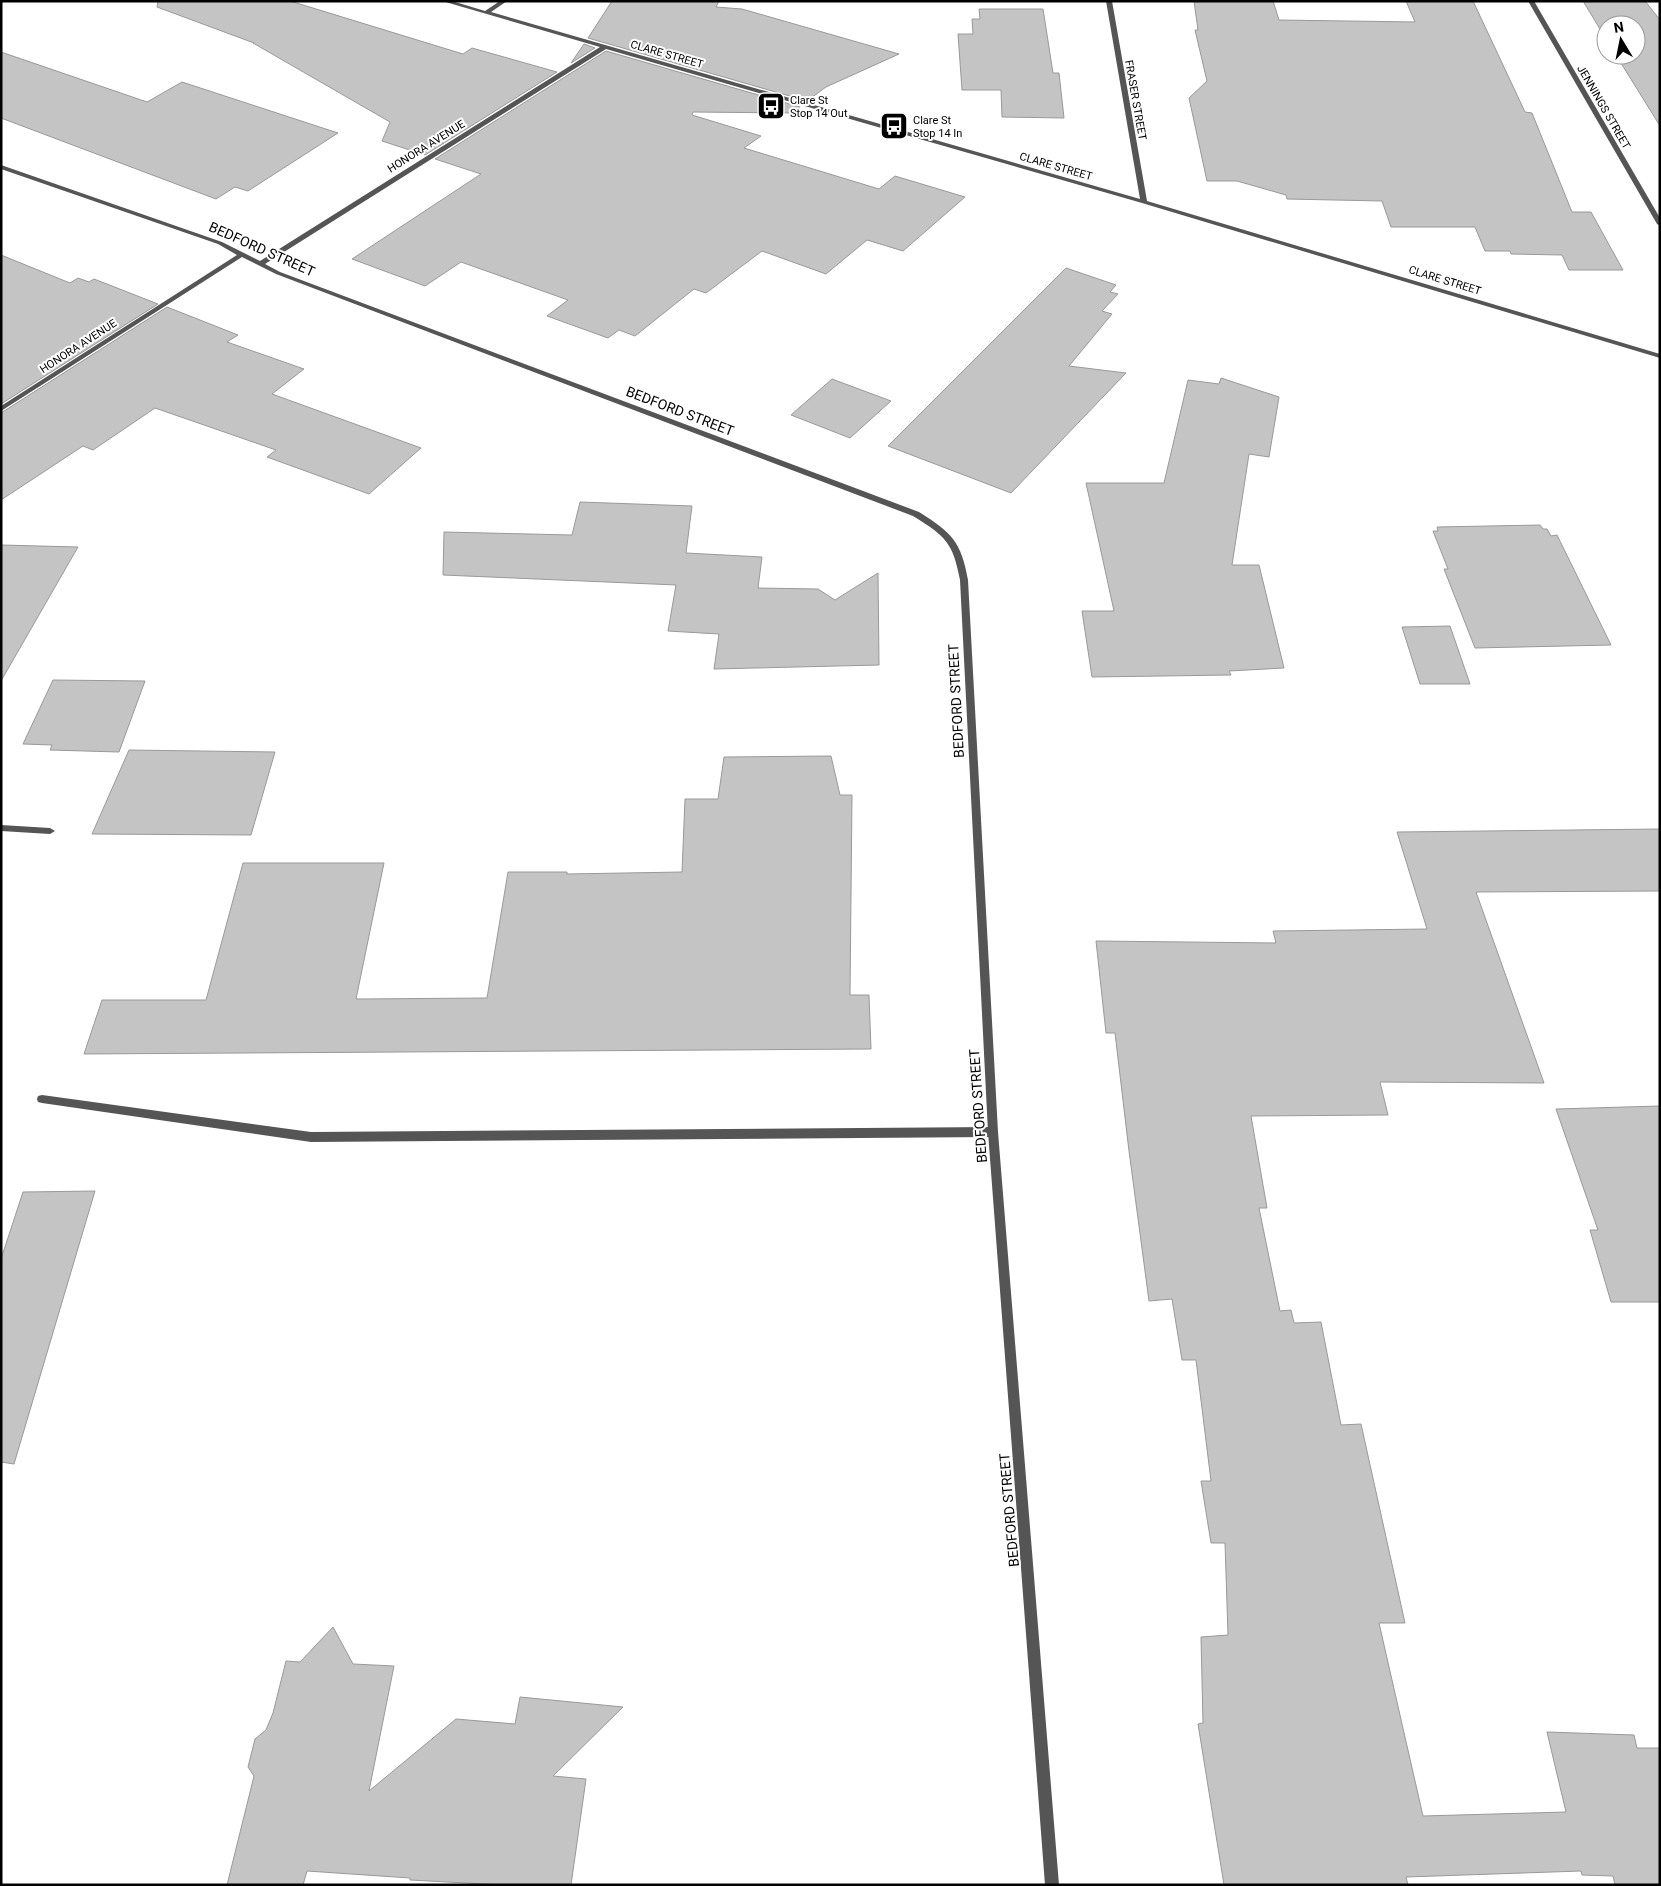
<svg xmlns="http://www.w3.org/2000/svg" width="1661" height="1886" viewBox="0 0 1661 1886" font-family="Roboto,sans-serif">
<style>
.building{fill:#c4c4c4;stroke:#999}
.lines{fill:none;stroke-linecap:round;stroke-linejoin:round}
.lane{fill:#555;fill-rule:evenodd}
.street{fill:#555;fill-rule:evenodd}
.labels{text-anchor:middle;stroke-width:4;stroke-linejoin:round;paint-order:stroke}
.far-street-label{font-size:11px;fill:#000;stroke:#fff}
.far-poi-label{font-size:11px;fill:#000;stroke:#fff;text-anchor:start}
.street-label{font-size:14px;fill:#000;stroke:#fff}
</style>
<rect width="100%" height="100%" fill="#fff"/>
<!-- building -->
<path class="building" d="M158,1h132l173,53 9,-6 85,24 -132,83 -43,-14 8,-19 -137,-79h1l-97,-36z
M612,1h107l-3,6 26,2 157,45 -73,33 -19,14 -219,-63z
M1194,1h79l6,19 136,2 -9,-21h67l52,111 7,1 40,99h19l32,58h-54l-7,-15 -51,-1 -1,-3h-25l-10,-24h-84l-9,-26 -95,-2 -1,-4 -49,-14h-30l-18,-83 18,-17 -12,-51h3z
M1583,1h62l15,19v106l-44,-71h20v-30h-30v14z
M979,9h64l10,64h6l5,45 -62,-1 -1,-27h-39l-4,-56h15l-1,-15h8z
M584,44l11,4 -24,15z
M606,51l194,56 -9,6 -98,-1 -1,3 69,21 -17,12 135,41 16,-13 70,21 -62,54 -36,-11 -41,34 -64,-23 -56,42 -12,-4 -59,47 -16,-6 -11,8 -61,-22 21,-16 -107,-38 -36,24 -73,-27 129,-85 -46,-15z
M1,52l146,50 35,-20 156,51 -90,58 -13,-4 -19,12 -215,-81z
M1,255l69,28 8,-5 11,4 5,-3 64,25 -157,100z
M1066,268l50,17 -6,7 8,2 -16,17 10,3 -43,52 57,7 -115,120 -123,-47z
M167,307l71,28 -11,7 77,27 -32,25 149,54 -52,46 -102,-37 9,-7 -121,-42 -62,42 -10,-4 -82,54v-87z
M1221,378l58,19 -10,60 -20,-3 -17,111h27l25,103 -55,3 2,4 -139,2 -10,-66h32l-28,-128h78l24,-103 31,4z
M832,379l59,22 -41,37 -59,-23z
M580,502l112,4 -6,47 76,4 -4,31 60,1 17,11 43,-27 1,92 -165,4 5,-35 -51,-3 8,-46 -233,-10 1,-43 128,3z
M1540,525l3,4h4l4,7 6,-1 54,110 -136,3 -31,-79h4l-15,-38h5l-1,-4z
M1,545l77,2 -77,134z
M1450,626l20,58h-50l-18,-57z
M53,680l92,1 -26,71 -69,-2 2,-5 -29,-1z
M129,750l146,2 -24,83 -159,-1z
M831,756l9,39h12l-2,200h19l2,54 -787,5 18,-54h104l37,-137h141l-28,136 131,-1 21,-126h59v2l115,-2 3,-73h33l6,-42z
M1660,829v62l-184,1 68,191 -164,-1 8,33 -137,1 16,92h-8l21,103 11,-1 3,13 27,-1 20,103 20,-1 44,199h-26l44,193 143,-4 -19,-80 87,3 3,13h23v137h-45l-2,-9 -31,-1 -1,-4 -175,6 2,8h-184l-26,-161 5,-1 -2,-86 27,-2 -3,-92h-14l-10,-62h10l-15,-121h-14l-10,-61 -23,2 -20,-150 -14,-118h-9l-10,-92 180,2 -3,-12 154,-2 -30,-97z
M1660,1106v196h-49l-21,-72h8l-42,-121z
M95,1191l-81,273 -13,-2v-203l22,-67z
M333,1627l20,37 41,2 -25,125 87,-72 59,5 5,-27 103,10 -70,69 33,3 -15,106h-67l-94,-5v-2l-103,-7 -4,14h-76l27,-109 -6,-9 7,-28 11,-9 7,-17 13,-52 14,1z"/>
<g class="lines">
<!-- lane -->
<path class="lane" d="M42,1095l269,37 682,-5 4,2 1,3 -1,3 -4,2 -682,5 -269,-39 -4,-1 -1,-3 1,-3z"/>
<!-- street -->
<path class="street" d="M442,1h10l33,10 15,-10h7l-16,11 649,187 -34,-198h6l35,200 513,153v4l-518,-155 -536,-154 -341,215 15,8 639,240c33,21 42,29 49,68l30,552 61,753h-14l-57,-753 -28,-552c-7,-38 -15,-44 -47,-64l-637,-242 -34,-17 -241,154v-5l236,-151 -19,-11 -217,-75v-4l221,77 38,19 340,-214z
M1528,1h6l126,217v8l-3,-2z
M1,825l49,3 5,3 -5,3 -49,-3z"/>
</g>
<!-- icons -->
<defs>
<g id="bus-square" transform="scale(1.4375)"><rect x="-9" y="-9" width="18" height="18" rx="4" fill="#000" stroke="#fff"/><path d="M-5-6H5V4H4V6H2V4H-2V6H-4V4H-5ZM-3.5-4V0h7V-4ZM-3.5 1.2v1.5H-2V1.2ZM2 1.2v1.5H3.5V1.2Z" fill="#fff"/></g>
</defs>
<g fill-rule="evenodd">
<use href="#bus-square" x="771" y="106"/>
<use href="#bus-square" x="894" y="126"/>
</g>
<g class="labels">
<!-- far-street labels -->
<g class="far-street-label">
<text transform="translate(667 54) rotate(16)" y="4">CLARE STREET</text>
<text transform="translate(1136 100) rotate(80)" y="4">FRASER STREET</text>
<text transform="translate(1604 107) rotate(60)" y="4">JENNINGS STREET</text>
<text transform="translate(426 146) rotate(-32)" y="4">HONORA AVENUE</text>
<text transform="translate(1056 166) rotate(16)" y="4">CLARE STREET</text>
<text transform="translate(1445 280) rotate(17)" y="4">CLARE STREET</text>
<text transform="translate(78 346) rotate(-33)" y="4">HONORA AVENUE</text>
</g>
<!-- far-poi labels -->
<g class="far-poi-label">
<text x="790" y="104">Clare St<tspan x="790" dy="13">Stop 14 Out</tspan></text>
<text x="913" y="124">Clare St<tspan x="913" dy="13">Stop 14 In</tspan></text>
</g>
<!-- street labels -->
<g class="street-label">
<text transform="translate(262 249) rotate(24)" y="5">BEDFORD STREET</text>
<text transform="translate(680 411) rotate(21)" y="5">BEDFORD STREET</text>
<text transform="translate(956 701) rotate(-93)" y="5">BEDFORD STREET</text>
<text transform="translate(978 1106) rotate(-94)" y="5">BEDFORD STREET</text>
<text transform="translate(1009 1510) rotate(-95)" y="5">BEDFORD STREET</text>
</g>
</g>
<!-- border -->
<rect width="1661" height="1886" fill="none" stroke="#000000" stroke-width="5"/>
<!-- north arrow -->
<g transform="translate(1621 40) rotate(350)"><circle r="24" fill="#ffffff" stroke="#999999"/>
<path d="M0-4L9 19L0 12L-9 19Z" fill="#000000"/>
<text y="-8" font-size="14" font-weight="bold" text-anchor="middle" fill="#000000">N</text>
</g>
</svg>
